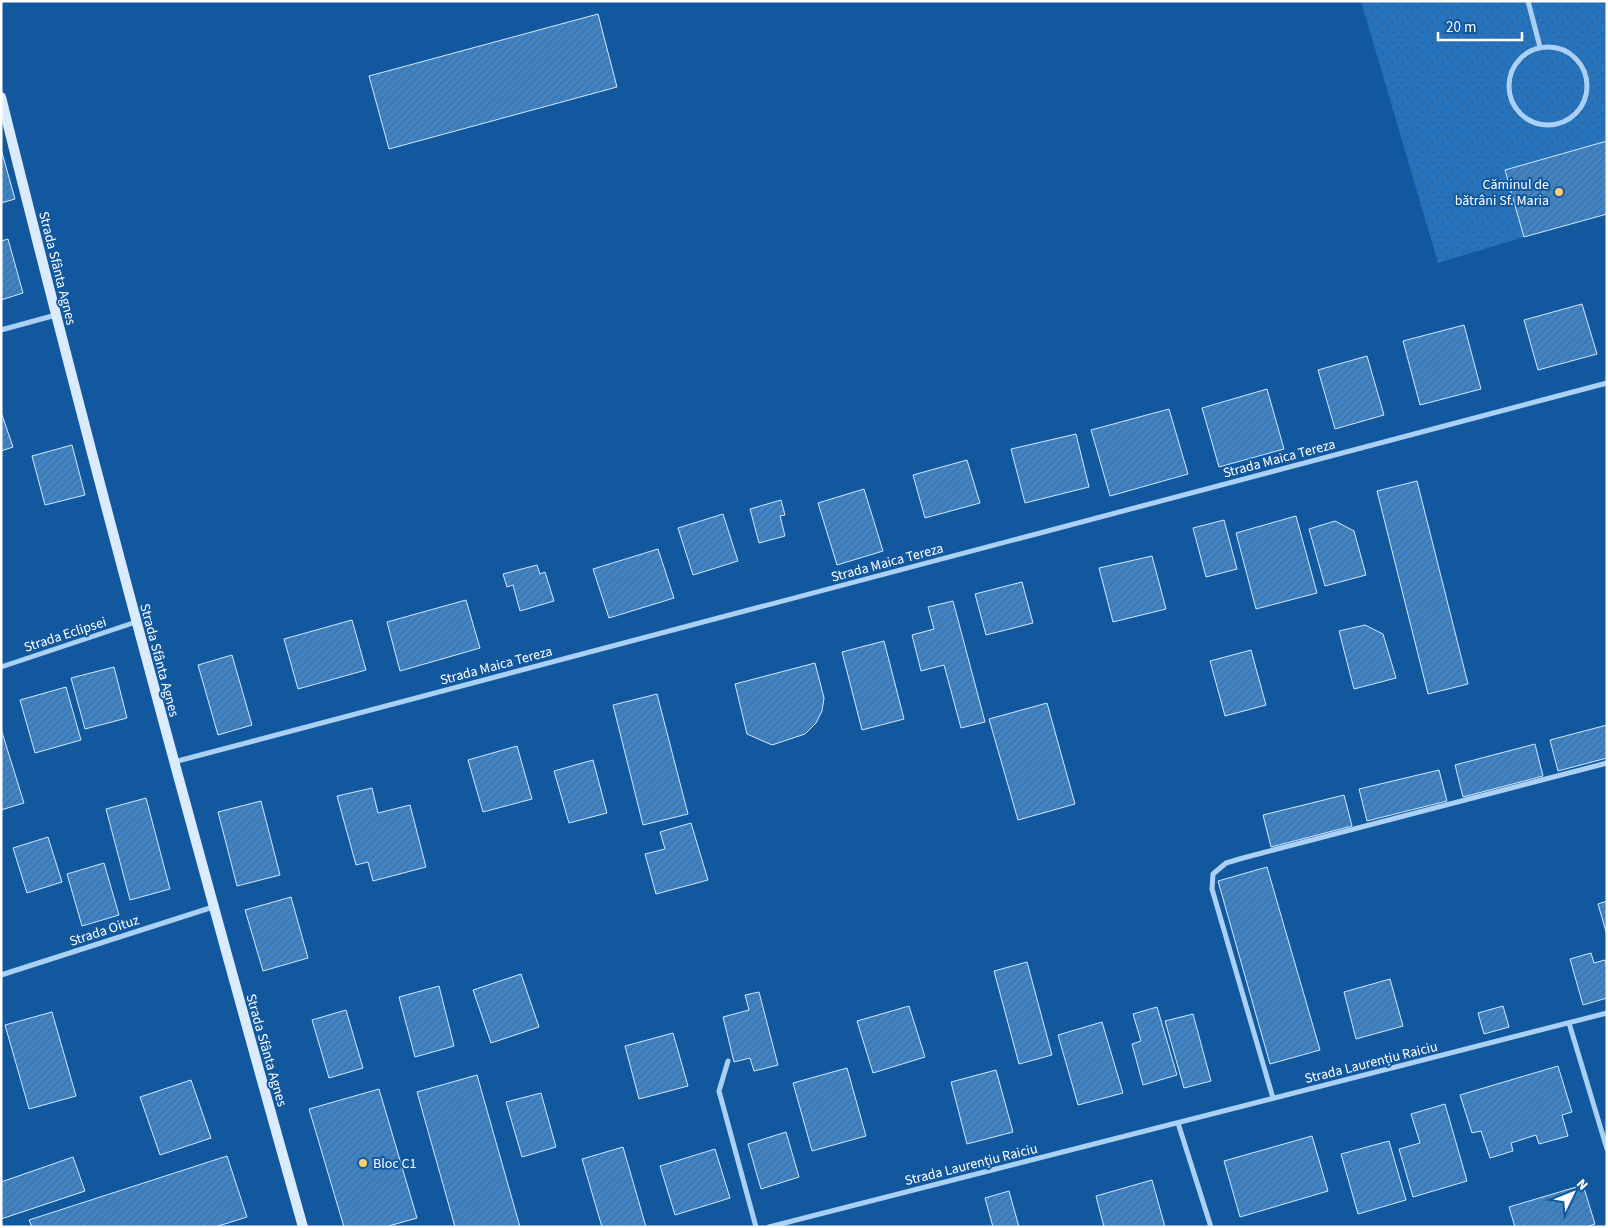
<svg xmlns="http://www.w3.org/2000/svg" width="1608" height="1228" viewBox="0 0 1608 1228" font-family="'Source Sans 3',sans-serif">
<style>
.garden{fill:url(#garden-dots)}
.building{fill:url(#building-hatch);stroke:#d2e9fe}
.lines{fill:none;stroke-linecap:round;stroke-linejoin:round}
.street{stroke:#aad0f4;stroke-width:5}
.secondary{stroke:#daebfd;stroke-width:10}
.poi-dot{fill:#ffcd6d;stroke:#12589f;stroke-width:2}
.labels{text-anchor:middle;stroke-width:4;stroke-linejoin:round;paint-order:stroke}
.poi-label{font-size:14px;fill:#fff;stroke:#12589f;text-anchor:end}
.street-label{font-size:14px;fill:#fff;stroke:#12589f}
</style>
<defs>
<pattern id="garden-dots" width="8" height="8" patternUnits="userSpaceOnUse" patternTransform="scale(1.25)"><rect width="8" height="8" fill="#2573bd"/><path d="M2 2h.1M6 6h.1" fill="none" stroke="#3a5e7f" stroke-width="1.8" stroke-linecap="round"/></pattern>
<pattern id="building-hatch" width="6" height="6" patternUnits="userSpaceOnUse" patternTransform="scale(1.25)"><rect width="6" height="6" fill="#3f84c7"/><path d="M-1 1l2-2M0 6l6-6M5 7l2-2" fill="none" stroke="#446e96"/></pattern>
</defs>
<rect width="100%" height="100%" fill="#12589f"/>
<!-- garden -->
<path class="garden" d="M1361,1h246v140l-102,29 19,67 -86,26z"/>
<!-- building -->
<path class="building" d="M598,14l19,73 -228,62 -20,-73z
M1607,141v73l-83,23 -19,-67z
M1,149l14,50 -14,4z
M8,239l15,54 -22,7v-59z
M1582,304l15,50 -59,16 -14,-50z
M1464,325l17,64 -61,16 -17,-64z
M1367,356l17,59 -49,14 -17,-59z
M1267,389l17,60 -65,18 -17,-59z
M1169,409l19,65 -78,22 -19,-66z
M1,412l12,35 -12,4z
M1076,434l13,53 -64,16 -14,-54z
M72,445l13,50 -40,10 -13,-49z
M967,460l13,43 -55,15 -12,-43z
M1417,481l51,203 -40,10 -51,-203z
M864,489l19,62 -46,14 -19,-62z
M781,500l4,15 -5,1 5,20 -26,7 -9,-34z
M723,514l15,47 -45,14 -15,-47z
M1296,516l21,77 -61,16 -20,-76z
M1224,520l13,49 -31,8 -13,-49z
M1335,521l19,10 12,44 -41,11 -16,-57z
M658,549l16,49 -65,20 -16,-49z
M1152,556l14,53 -53,13 -14,-54z
M537,565l3,9 5,-2 9,29 -34,10 -7,-26 -6,2 -4,-13z
M1022,582l11,41 -47,12 -11,-41z
M466,600l14,48 -80,23 -13,-49z
M953,601l32,121 -24,6 -17,-63 -23,6 -9,-36 22,-6 -6,-22z
M352,620l14,50 -68,19 -14,-50z
M1365,625l18,9 13,44 -42,11 -15,-58z
M884,641l20,78 -42,11 -20,-78z
M1251,650l15,55 -41,11 -15,-55z
M232,655l20,70 -34,10 -20,-70z
M815,663l9,35 -2,13 -6,12 -11,11 -33,11 -25,-11 -12,-50z
M114,667l13,51 -42,11 -14,-51z
M66,687l15,53 -46,13 -15,-53z
M657,694l31,120 -45,11 -30,-120z
M1047,703l28,101 -57,16 -29,-101z
M1607,725v33l-49,13 -8,-31z
M1,729l23,74 -23,7z
M1535,744l8,32 -80,21 -8,-32z
M517,746l15,53 -49,13 -15,-52z
M593,760l14,53 -38,10 -15,-52z
M1439,770l8,31 -80,20 -8,-32z
M372,788l6,25 32,-8 16,62 -53,14 -5,-19 -12,3 -19,-69z
M1344,795l8,31 -81,21 -8,-32z
M146,798l24,91 -40,11 -24,-91z
M261,801l19,74 -43,11 -19,-74z
M691,823l17,57 -52,14 -11,-40 20,-5 -5,-17z
M48,837l14,45 -35,11 -14,-45z
M104,863l15,52 -37,11 -15,-52z
M1267,867l53,183 -50,14 -52,-183z
M291,897l17,61 -45,13 -18,-61z
M1607,901v34l-9,-31z
M1591,953l3,10 11,-3 2,8v30l-24,7 -13,-46z
M1027,962l25,93 -33,9 -25,-93z
M521,974l18,53 -48,16 -18,-53z
M1390,979l13,47 -47,13 -12,-47z
M439,986l15,60 -39,11 -16,-60z
M759,992l19,73 -24,6 -4,-13 -16,4 -11,-45 26,-7 -4,-15z
M909,1006l16,51 -52,16 -16,-52z
M1503,1006l6,21 -25,7 -6,-21z
M1157,1007l20,68 -34,10 -11,-41 9,-3 -8,-27z
M346,1010l17,58 -34,10 -17,-58z
M52,1012l24,84 -47,13 -24,-84z
M1193,1014l18,67 -27,7 -19,-67z
M1102,1022l21,71 -45,12 -20,-70z
M673,1033l15,53 -49,13 -14,-53z
M1558,1066l14,46 -10,3 6,21 -29,8 -3,-9 -25,8 2,8 -23,7 -9,-27 -9,2 -12,-38z
M847,1068l19,68 -54,15 -19,-68z
M996,1070l17,62 -46,12 -16,-62z
M477,1075l43,152h-65l-38,-135z
M191,1080l20,58 -51,17 -20,-58z
M379,1089l38,129 -32,9h-41l-35,-118z
M541,1093l15,54 -34,10 -16,-55z
M1445,1104l22,77 -54,16 -14,-48 21,-6 -9,-29z
M786,1132l13,45 -38,12 -13,-45z
M1312,1136l16,55 -88,26 -16,-56z
M1389,1141l17,59 -48,14 -17,-60z
M623,1147l23,80h-44l-20,-68z
M715,1149l15,49 -55,17 -15,-49z
M227,1156l20,61 -32,10h-183l-3,-7z
M73,1157l12,34 -84,28v-37z
M1152,1180l13,47h-61l-8,-31z
M1583,1185l12,39 -8,3h-72l-6,-20z
M1009,1191l10,36h-26l-8,-29z"/>
<g class="lines">
<!-- street -->
<path class="street" d="M1528,1l12,46
M1509 86a39 39 0 1 1 78 0a39 39 0 1 1-78 0Z
M1,330l55,-15
M1,667l135,-45
M174,762l1433,-379
M1,975l212,-68
M1569,1023l38,126
M728,1061l-9,30 37,136
M1273,1098l-61,-209 1,-15 13,-11 17,-5 364,-95
M1178,1123l33,104
M769,1227l838,-214"/>
<!-- secondary -->
<path class="secondary" d="M1,97c94,378 196,754 302,1130"/>
</g>
<!-- markers -->
<g class="poi-dot">
<circle cx="1559" cy="192" r="5"/>
<circle cx="363" cy="1163" r="5"/>
</g>
<g class="labels">
<!-- poi labels -->
<g class="poi-label">
<text x="1549" y="189">Căminul de<tspan x="1549" dy="16">bătrâni Sf. Maria</tspan></text>
<text x="373" y="1168" text-anchor="start">Bloc C1</text>
</g>
<!-- street labels -->
<g class="street-label">
<text transform="translate(58 268) rotate(76)" y="5">Strada Sfânta Agnes</text>
<text transform="translate(1279 458) rotate(-15)" y="5">Strada Maica Tereza</text>
<text transform="translate(887 562) rotate(-15)" y="5">Strada Maica Tereza</text>
<text transform="translate(65 634) rotate(-18)" y="5">Strada Eclipsei</text>
<text transform="translate(160 660) rotate(75)" y="5">Strada Sfânta Agnes</text>
<text transform="translate(496 665) rotate(-15)" y="5">Strada Maica Tereza</text>
<text transform="translate(104 930) rotate(-18)" y="5">Strada Oituz</text>
<text transform="translate(267 1050) rotate(74)" y="5">Strada Sfânta Agnes</text>
<text transform="translate(1371 1062) rotate(-14)" y="5">Strada Laurențiu Raiciu</text>
<text transform="translate(971 1164) rotate(-14)" y="5">Strada Laurențiu Raiciu</text>
</g>
</g>
<!-- border -->
<rect width="1608" height="1228" fill="none" stroke="#ffffff" stroke-width="5"/>
<!-- north arrow -->
<g transform="translate(1573 1193) rotate(47)" stroke="#12589f" stroke-width="4" paint-order="stroke">
<path d="M0-4L9 19L0 12L-9 19Z" fill="#ffffff"/>
<text y="-8" font-size="14" font-weight="bold" text-anchor="middle" fill="#ffffff">N</text>
</g>
<!-- scale -->
<path d="M1438 32v8h84v-8" fill="none" stroke="#ffffff" stroke-width="2.5"/>
<text x="1446" y="32" font-size="15" fill="#ffffff" stroke="#12589f" stroke-width="4" paint-order="stroke">20 m</text>
</svg>
